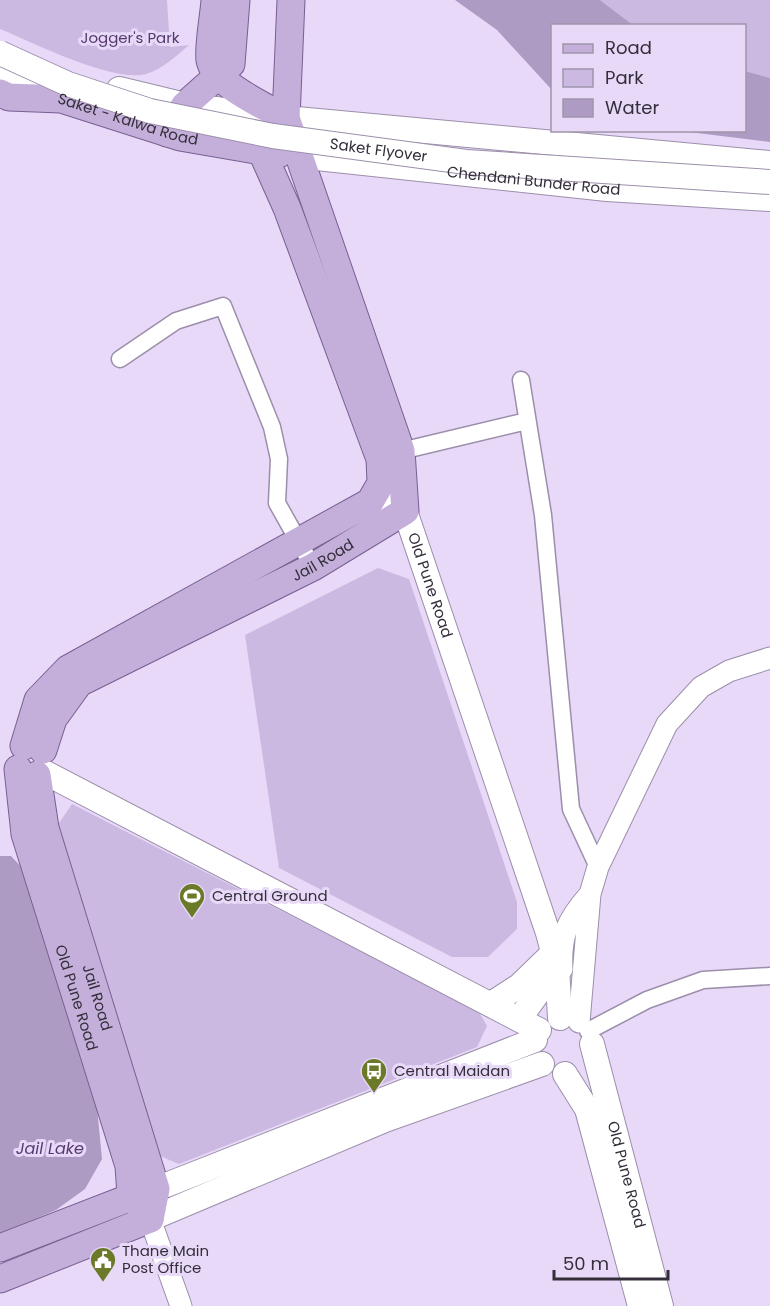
<svg xmlns="http://www.w3.org/2000/svg" width="770" height="1306" viewBox="0 0 770 1306" font-family="Poppins,sans-serif">
<style>
.green{fill:#ccb9e1}
.water{fill:#ae9bc3}
.lines{fill:none;stroke-linecap:round;stroke-linejoin:round}
.minor-casing{stroke:#9c8fab;stroke-width:19}
.tertiary-casing{stroke:#9c8fab;stroke-width:23}
.secondary-casing{stroke:#9c8fab;stroke-width:26}
.primary-casing{stroke:#785f92;stroke-width:29}
.minor{stroke:#fff;stroke-width:16}
.tertiary{stroke:#fff;stroke-width:21}
.secondary{stroke:#fff;stroke-width:24}
.primary{stroke:#c4afda;stroke-width:27}
.secondary-bridge-casing{stroke:#9c8fab;stroke-width:26;stroke-linecap:butt}
.secondary-bridge{stroke:#fff;stroke-width:24}
.labels{text-anchor:middle;stroke-width:6;stroke-linejoin:round;paint-order:stroke}
.park-label{font-size:15px;fill:#55396e;stroke:#e7d9f7}
.street-label{font-size:15px;fill:#342e3a;stroke:#e7d9f7}
.poi-label{font-size:15px;fill:#342e3a;stroke:#e7d9f7;text-anchor:start}
.water-label{font-size:16px;font-style:italic;fill:#563b70;stroke:#e7d9f7}
</style>
<rect width="100%" height="100%" fill="#e7d9f7"/>
<!-- green -->
<path class="green" d="M0,0h167l3,47 19,-2c-13,11 -26,24 -43,29 -33,9 -112,-31 -146,-45z
M600,0h170v78l-25,-7 -1,-45 -111,-1z
M378,568l31,11 108,323v27l-29,28h-36l-173,-89 -34,-233z
M72,804l407,208 8,14 -10,21 -298,117 -19,-8 -103,-330z"/>
<!-- water -->
<path class="water" d="M455,0h145l33,25 -81,1v64l-55,-60z
M745,71l25,7v64l-89,-11 63,-1z
M0,856h11l17,18 68,223 6,62 -17,30 -29,21 -56,24z"/>
<g class="lines">
<!-- minor casing -->
<g class="minor-casing">
<path id="minor" d="M120,359l56,-38 47,-15 49,121 7,32 -2,44 36,64
M521,380l22,135 28,294 27,58
M401,451l126,-30
M588,1031l59,-31 56,-20 67,-4"/>
</g>
<!-- tertiary casing -->
<g class="tertiary-casing">
<path id="tertiary" d="M562,969c-2,-35 6,-50 28,-75
M579,1022l11,-128 8,-27 69,-143 34,-37 28,-16 41,-13
M150,1219l31,87"/>
</g>
<!-- secondary casing -->
<g class="secondary-casing">
<g id="secondary">
<path d="M0,68l61,31"/>
<path d="M119,89l66,16 101,13 484,45"/>
<path id="s1" d="M298,156l309,33 163,10"/>
<path id="s2" d="M376,494l29,17 143,422 9,34 3,51"/>
<path d="M42,771l497,259"/>
<path d="M491,1004l28,-18 35,-34"/>
<path d="M519,1019l38,-52"/>
<path id="s3" d="M592,1044l69,262"/>
<path d="M565,1074l22,35 53,197"/>
<path d="M156,1189l379,-149"/>
<path d="M150,1219l235,-99 157,-56"/>
</g>
</g>
<!-- primary casing -->
<g class="primary-casing">
<g id="primary">
<path d="M215,0c-1,16 -7,46 -5,60 4,24 56,47 76,58"/>
<path id="s4" d="M0,93l9,4 52,2 119,38 99,17"/>
<path d="M167,133l18,-28 46,-41 5,-64"/>
<path d="M24,746l14,-46 30,-31 302,-167 11,-19 -1,-24 -93,-251 -25,-56"/>
<path id="s5" d="M43,750l10,-31 26,-36 234,-116 92,-56 -4,-60 -115,-333 5,-118"/>
<path id="s6" d="M18,769l7,65 104,332 2,29 19,24"/>
<path id="s7" d="M37,775l8,53 111,361 -6,30"/>
<path d="M0,1248l147,-57"/>
<path d="M0,1279l150,-60"/>
</g>
</g>
<!-- minor -->
<use href="#minor" class="minor"/>
<!-- tertiary -->
<use href="#tertiary" class="tertiary"/>
<!-- secondary -->
<use href="#secondary" class="secondary"/>
<!-- primary -->
<use href="#primary" class="primary"/>
<!-- secondary-bridge casing -->
<g class="secondary-bridge-casing">
<g id="secondary-bridge">
<path id="s8" d="M0,53l68,31 82,27 123,25 193,26 304,20"/>
</g>
</g>
<!-- secondary-bridge -->
<use href="#secondary-bridge" class="secondary-bridge"/>
</g>
<!-- icons -->
<defs>
<g id="stadium-pin" transform="scale(1.35)"><path d="M0 17L-7.5 6A9.5 9.5 0 1 1 7.5 6Z" fill="#6b7a28" stroke="#e7d9f7"/><path d="M0-5a6.5 5 0 1 0 0 10a6.5 5 0 1 0 0-10ZM-3.5-1.8h7v3.6h-7Z" fill="#fff"/></g>
<g id="bus-pin" transform="scale(1.35)"><path d="M0 17L-7.5 6A9.5 9.5 0 1 1 7.5 6Z" fill="#6b7a28" stroke="#e7d9f7"/><path d="M-5-6H5V4H4V6H2V4H-2V6H-4V4H-5ZM-3.5-4V0h7V-4ZM-3.5 1.2v1.5H-2V1.2ZM2 1.2v1.5H3.5V1.2Z" fill="#fff"/></g>
<g id="civic-pin" transform="scale(1.35)"><path d="M0 17L-7.5 6A9.5 9.5 0 1 1 7.5 6Z" fill="#6b7a28" stroke="#e7d9f7"/><path d="M-.6-6.5H3V-4.5H.6V-3L4-1V1h2V6H-6V1h2V-1L-.6-3ZM-1.2 2.5V6h2.4V2.5Z" fill="#fff"/></g>
</defs>
<g fill-rule="evenodd">
<use href="#stadium-pin" x="192" y="896"/>
<use href="#bus-pin" x="374" y="1071"/>
<use href="#civic-pin" x="103" y="1260"/>
</g>
<g class="labels">
<!-- park labels -->
<g class="park-label">
<text x="130" y="43">Jogger's Park</text>
</g>
<!-- street labels -->
<g class="street-label">
<text dy="5" stroke="none"><textPath href="#s4" startOffset="132">Saket - Kalwa Road</textPath></text>
<text dy="5" stroke="none"><textPath href="#s8" startOffset="393">Saket Flyover</textPath></text>
<text dy="5" stroke="none"><textPath href="#s1" startOffset="237">Chendani Bunder Road</textPath></text>
<text dy="5" stroke="none"><textPath href="#s5" startOffset="350">Jail Road</textPath></text>
<text dy="5" stroke="none"><textPath href="#s2" startOffset="112">Old Pune Road</textPath></text>
<text dy="5" stroke="none"><textPath href="#s6" startOffset="237">Old Pune Road</textPath></text>
<text dy="5" stroke="none"><textPath href="#s7" startOffset="231">Jail Road</textPath></text>
<text dy="5" stroke="none"><textPath href="#s3" startOffset="135">Old Pune Road</textPath></text>
</g>
<!-- poi labels -->
<g class="poi-label">
<text x="212" y="901">Central Ground</text>
<text x="394" y="1076">Central Maidan</text>
<text x="122" y="1256">Thane Main<tspan x="122" dy="17">Post Office</tspan></text>
</g>
<!-- water labels -->
<g class="water-label">
<text x="50" y="1154">Jail Lake</text>
</g>
</g>
<!-- legend -->
<rect x="551" y="24" width="195" height="108" fill="#e7d9f7" stroke="#9f95ab" stroke-width="1.5"/>
<rect x="563" y="44" width="30" height="9" fill="#c4afda" stroke="#9f95ab" stroke-width="1.5"/>
<text x="605" y="54" font-size="18" fill="#342e3a">Road</text>
<rect x="563" y="69" width="30" height="18" fill="#ccb9e1" stroke="#9f95ab" stroke-width="1.5"/>
<text x="605" y="84" font-size="18" fill="#342e3a">Park</text>
<rect x="563" y="99" width="30" height="18" fill="#ae9bc3" stroke="#9f95ab" stroke-width="1.5"/>
<text x="605" y="114" font-size="18" fill="#342e3a">Water</text>
<!-- scale -->
<path d="M554 1270v9h114v-9" fill="none" stroke="#342e3a" stroke-width="3"/>
<text x="563" y="1270" font-size="18" fill="#342e3a" stroke="#e7d9f7" stroke-width="4.5" paint-order="stroke">50 m</text>
</svg>
